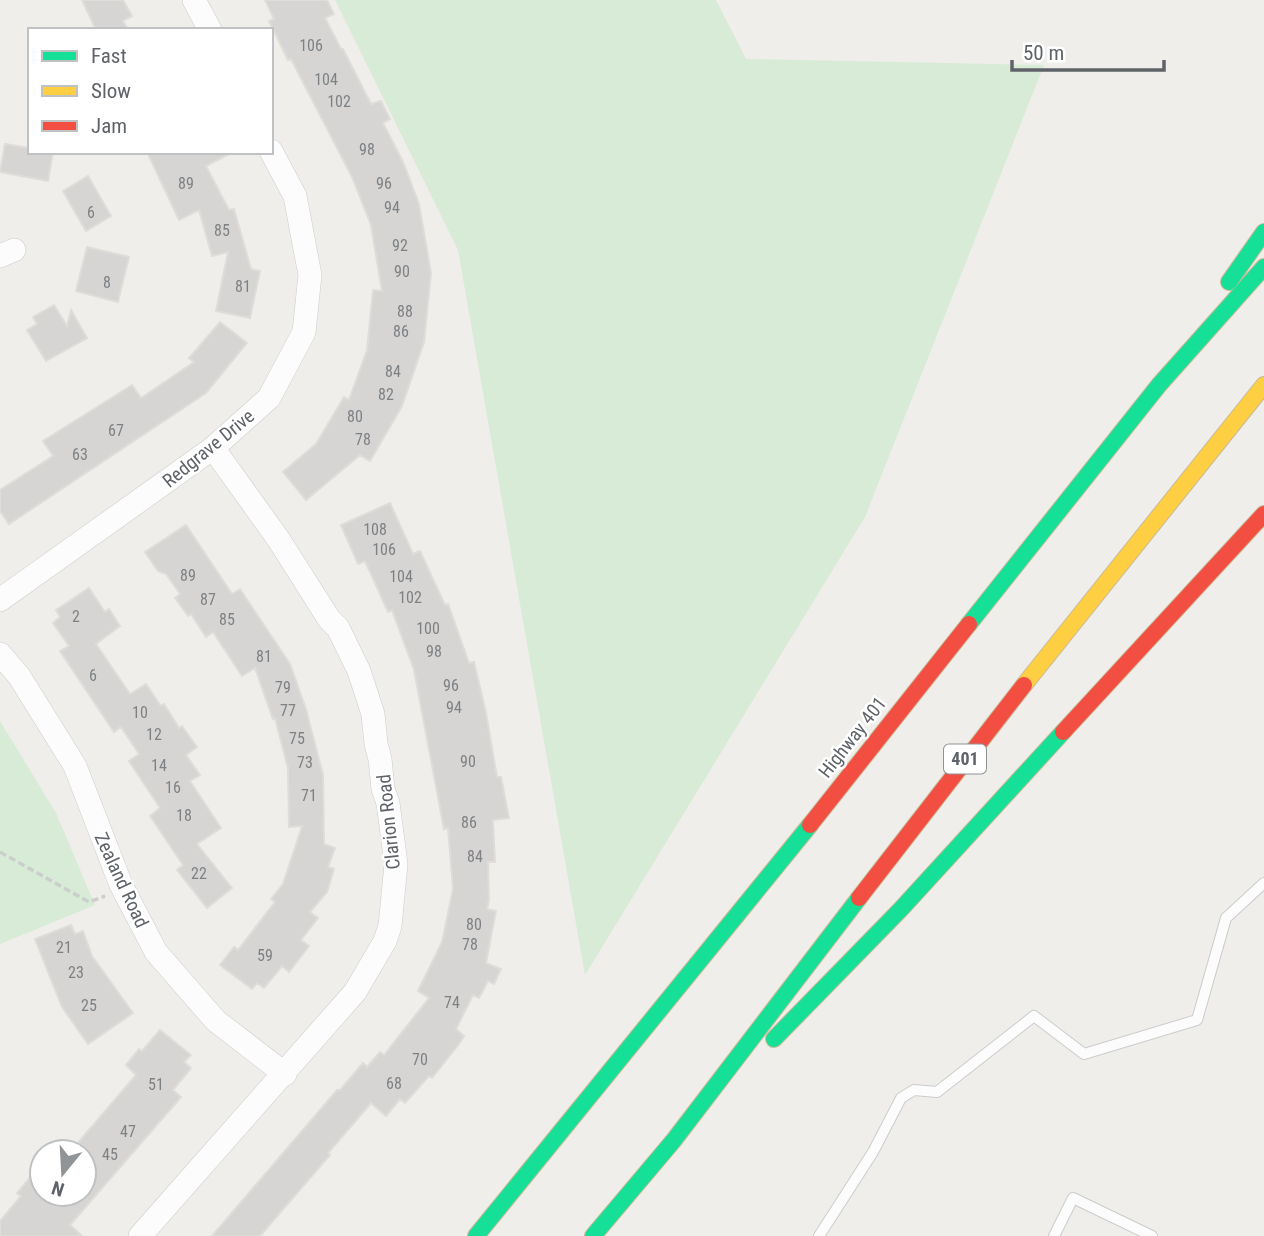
<svg xmlns="http://www.w3.org/2000/svg" width="1264" height="1236" viewBox="0 0 1264 1236" font-family="'Roboto Condensed',sans-serif">
<style>
.green{fill:#d8ebd6}
.building{fill:#d6d5d3;stroke:#deddd9;stroke-width:2}
.lines{fill:none;stroke-linecap:round;stroke-linejoin:round}
.lane-casing{stroke:#cbcccc;stroke-width:12}
.street-casing{stroke:#cbcccc;stroke-width:24}
.fast-casing{stroke:#c8b996;stroke-width:18}
.slow-casing{stroke:#c8b996;stroke-width:18}
.jam-casing{stroke:#c8b996;stroke-width:18}
.path{stroke:#cacfcc;stroke-width:3.5;stroke-dasharray:7 3.5;stroke-linecap:butt}
.lane{stroke:#fdfcfc;stroke-width:10}
.street{stroke:#fdfcfc;stroke-width:23}
.fast{stroke:#16e098;stroke-width:16}
.slow{stroke:#ffcf43;stroke-width:16}
.jam{stroke:#f24e42;stroke-width:16}
.labels{text-anchor:middle;stroke-width:5;stroke-linejoin:round;paint-order:stroke}
.number-label{font-size:16px;fill:#7e8184}
.shield{fill:#fff;stroke:#8f9295;stroke-width:2}
.shield-label{font-size:18px;font-weight:bold;fill:#5f6368}
.street-label{font-size:19px;fill:#5f6368;stroke:#fff}
</style>
<rect width="100%" height="100%" fill="#efeeea"/>
<!-- green -->
<path class="green" d="M335,0h381l30,59 298,6 -179,452 -280,458 -127,-725z
M0,721l56,92 39,92 -95,39z"/>
<!-- building -->
<path class="building" d="M82,0h41l9,16 -9,5 5,9h-32z
M265,0h62l7,14 -9,4 16,31h2l28,55 10,-3 9,18 -7,4 20,39 16,42 12,69 -7,69 -22,64 -32,55 -10,-6 -54,45 -23,-28 33,-28 28,-47 5,3 18,-50 6,-60 9,1 -11,-66 -19,-48 -61,-118 -3,1 -19,-39 5,-2z
M5,144l25,4v4h23l-5,29 -48,-9z
M147,152h86l-27,14 23,44 5,-1 17,60 9,2 -10,47 -34,-7 12,-59 -16,4 -13,-46 -20,10z
M88,176l23,40 -25,15 -23,-40z
M87,247l42,10 -11,45 -42,-11z
M54,305l13,21 4,-16 16,28 -41,23 -19,-31 10,-6 -4,-7z
M220,322l27,21 -41,50 -197,131 -9,-13v-21l53,-34 -10,-15 89,-56 9,13 53,-36 -5,-4z
M390,503l23,51 7,-3 25,54 3,-1 21,59 5,-1 12,51 11,64h4l8,41 -16,2 2,42h-7l1,38 -2,9 9,2 -10,52 15,6 -7,15 -6,-3 -9,17 -6,-3 -17,34 8,7 -5,8 -27,34 -3,-2 -24,27 -5,-4 -14,17 -15,-13 -43,50 2,2 -70,81h-48l125,-146h3l23,-27 4,4 13,-15 4,3 45,-57 -11,-7 24,-49 11,-53 -5,-61 -4,1 -30,-159 -22,-60 -4,2 -23,-51 -7,3 -17,-39z
M186,525l46,69 8,-5 50,75 16,45 17,66 1,69 11,4 -7,19 6,2 -7,23 -17,20 8,6 -17,22 8,6 -20,26 -7,-6 -18,22 -7,-5 -5,6 -32,-24 14,-18 4,3 37,-48 -4,-3 12,-15 19,-58 -13,1 -1,-59 -13,-50 -2,1 -18,-51 -13,8 -29,-44 -7,5 -15,-23 -3,2 -13,-18 5,-4 -14,-20 -8,-3 -13,-19z
M89,588l16,24 4,-3 11,17 -24,18 34,50 16,-10 15,22 3,-2 15,24 3,-2 15,21 -11,8 14,20 -10,6 31,47 -24,16 35,44 -25,20 -30,-38 6,-5 -33,-49 10,-8 -31,-47 10,-7 -18,-27 -7,5 -54,-81 9,-5 -16,-23 7,-6 -4,-7z
M71,925l4,9 8,-3 9,25 41,57 -45,31 -26,-37 -27,-68z
M160,1030l31,25 -7,7 7,6 -18,22 8,7 -111,128 12,11h-82v-15l21,-25 -4,-3 15,-18 10,9v10h42v-42h-14l66,-77 -10,-10 13,-16 3,2z"/>
<g class="lines">
<!-- lane casing -->
<g class="lane-casing">
<path id="lane" d="M819,1236l54,-84 28,-54 13,-8 23,2 97,-76 50,38 113,-34 29,-102 38,-35
M1054,1236l19,-38 79,38"/>
</g>
<!-- street casing -->
<g class="street-casing">
<path id="street" d="M194,0l16,30
M0,256l14,-6
M0,600l213,-152 56,-50 35,-66 6,-57 -15,-79 -24,-45
M0,654l19,22 56,90 46,119 35,67 60,69 69,53
M140,1236l215,-244 30,-51 5,-15 6,-62 -8,-61 -5,-14 -3,-30 -4,-15 -3,-30 -14,-43 -21,-43 -9,-9 -50,-79 -66,-92"/>
</g>
<!-- fast casing -->
<g class="fast-casing">
<path id="fast" d="M1229,282l35,-50
M969,624l190,-239 105,-118
M774,1039l127,-130 162,-177
M476,1236l334,-411
M593,1236l81,-96 185,-242"/>
</g>
<!-- slow casing -->
<g class="slow-casing">
<path id="slow" d="M1024,685l240,-300"/>
</g>
<!-- jam casing -->
<g class="jam-casing">
<path id="jam" d="M1063,732l201,-218
M810,825l159,-201
M859,898l165,-213"/>
</g>
<!-- path -->
<path class="path" d="M0,852l89,50 16,-6"/>
<!-- lane -->
<use href="#lane" class="lane"/>
<!-- street -->
<use href="#street" class="street"/>
<!-- fast -->
<use href="#fast" class="fast"/>
<!-- slow -->
<use href="#slow" class="slow"/>
<!-- jam -->
<use href="#jam" class="jam"/>
</g>
<g class="labels">
<!-- number labels -->
<g class="number-label">
<text x="311" y="51">106</text>
<text x="326" y="85">104</text>
<text x="339" y="107">102</text>
<text x="367" y="155">98</text>
<text x="186" y="189">89</text>
<text x="384" y="189">96</text>
<text x="392" y="213">94</text>
<text x="91" y="218">6</text>
<text x="222" y="236">85</text>
<text x="400" y="251">92</text>
<text x="402" y="277">90</text>
<text x="107" y="288">8</text>
<text x="243" y="292">81</text>
<text x="405" y="317">88</text>
<text x="401" y="337">86</text>
<text x="393" y="377">84</text>
<text x="386" y="400">82</text>
<text x="355" y="422">80</text>
<text x="116" y="436">67</text>
<text x="363" y="445">78</text>
<text x="80" y="460">63</text>
<text x="375" y="535">108</text>
<text x="384" y="555">106</text>
<text x="188" y="581">89</text>
<text x="401" y="582">104</text>
<text x="410" y="603">102</text>
<text x="208" y="605">87</text>
<text x="76" y="622">2</text>
<text x="227" y="625">85</text>
<text x="428" y="634">100</text>
<text x="434" y="657">98</text>
<text x="264" y="662">81</text>
<text x="93" y="681">6</text>
<text x="451" y="691">96</text>
<text x="283" y="693">79</text>
<text x="454" y="713">94</text>
<text x="288" y="716">77</text>
<text x="140" y="718">10</text>
<text x="154" y="740">12</text>
<text x="297" y="744">75</text>
<text x="468" y="767">90</text>
<text x="305" y="768">73</text>
<text x="159" y="771">14</text>
<text x="173" y="793">16</text>
<text x="309" y="801">71</text>
<text x="184" y="821">18</text>
<text x="469" y="828">86</text>
<text x="475" y="862">84</text>
<text x="199" y="879">22</text>
<text x="474" y="930">80</text>
<text x="470" y="950">78</text>
<text x="64" y="953">21</text>
<text x="265" y="961">59</text>
<text x="76" y="978">23</text>
<text x="452" y="1008">74</text>
<text x="89" y="1011">25</text>
<text x="420" y="1065">70</text>
<text x="394" y="1089">68</text>
<text x="156" y="1090">51</text>
<text x="128" y="1137">47</text>
<text x="110" y="1160">45</text>
</g>
<!-- shield labels -->
<rect class="shield" x="944" y="744.5" width="42" height="29" rx="5"/>
<g class="shield-label">
<text x="965" y="765">401</text>
</g>
<!-- street labels -->
<g class="street-label">
<text transform="translate(208 448) rotate(-39)" y="7">Redgrave Drive</text>
<text transform="translate(852 737) rotate(-52)" y="7">Highway 401</text>
<text transform="translate(388 822) rotate(-96)" y="7">Clarion Road</text>
<text transform="translate(122 880) rotate(65)" y="7">Zealand Road</text>
</g>
</g>
<!-- legend -->
<rect x="28" y="28" width="245" height="126" fill="#ffffff" stroke="#bfc1c3" stroke-width="2"/>
<rect x="42" y="51" width="35" height="10" fill="#16e098" stroke="#bfc1c3" stroke-width="2"/>
<text x="91" y="63" font-size="21" fill="#5f6368">Fast</text>
<rect x="42" y="86" width="35" height="10" fill="#ffcf43" stroke="#bfc1c3" stroke-width="2"/>
<text x="91" y="98" font-size="21" fill="#5f6368">Slow</text>
<rect x="42" y="121" width="35" height="10" fill="#f24e42" stroke="#bfc1c3" stroke-width="2"/>
<text x="91" y="133" font-size="21" fill="#5f6368">Jam</text>
<!-- north arrow -->
<g transform="translate(63 1173) rotate(198)"><circle r="33" fill="#ffffff" stroke="#bfc1c3" stroke-width="2"/>
<path d="M0-5L12 26L0 18L-12 26Z" fill="#919496"/>
<text y="-10" font-size="19" font-weight="bold" text-anchor="middle" fill="#5f6368">N</text>
</g>
<!-- scale -->
<path d="M1012 60v10h152v-10" fill="none" stroke="#5f6368" stroke-width="3.5"/>
<text x="1023" y="60" font-size="21" fill="#5f6368" stroke="#ffffff" stroke-width="5" paint-order="stroke">50 m</text>
</svg>
